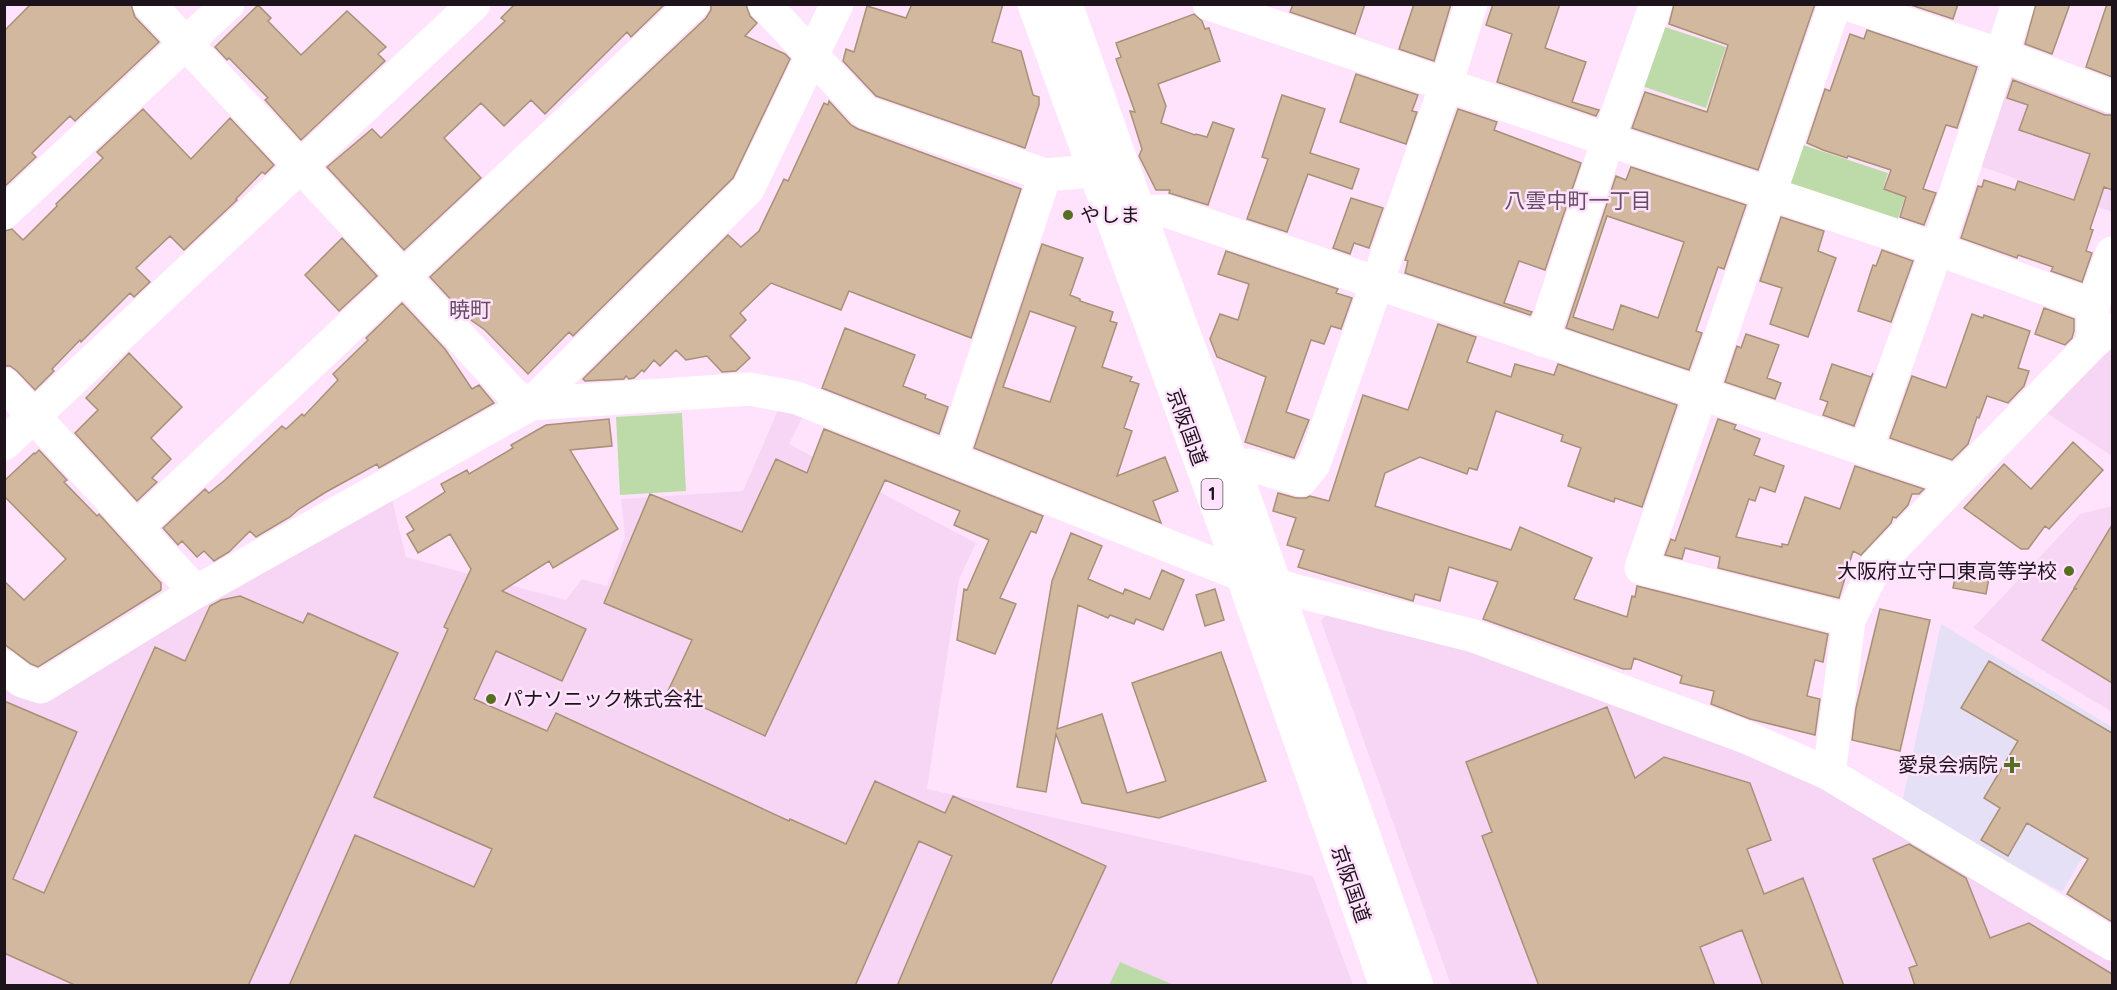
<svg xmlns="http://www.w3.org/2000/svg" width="2117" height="990" viewBox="0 0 2117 990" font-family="Quicksand,'Noto Sans JP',sans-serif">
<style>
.built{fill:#f7d6f5}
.medical{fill:#e5e0f6}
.green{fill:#bddba9}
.building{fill:#d1b89f;stroke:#a89078;stroke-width:1.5;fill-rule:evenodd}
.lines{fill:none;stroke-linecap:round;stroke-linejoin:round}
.minor{stroke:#fff;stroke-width:33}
.highway{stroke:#fff;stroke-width:33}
.poi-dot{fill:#576f21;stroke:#ffe3fd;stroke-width:2}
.labels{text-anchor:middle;stroke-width:5;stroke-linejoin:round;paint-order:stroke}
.shield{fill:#ffe3fd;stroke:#60515f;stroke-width:1.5}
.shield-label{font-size:18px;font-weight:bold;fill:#1c131b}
.poi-label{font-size:20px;fill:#1c131b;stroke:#ffe3fd;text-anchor:start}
.street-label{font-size:20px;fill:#1c131b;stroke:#ffe3fd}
.neighbourhood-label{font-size:21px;fill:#654e63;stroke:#ffe3fd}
</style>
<rect width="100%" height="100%" fill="#ffe3fd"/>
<!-- built -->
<path class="built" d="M1999,72l113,33v107l-144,-50z
M2112,343v113l-73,-48z
M778,410l25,6 -14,28 187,99 -17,36 -32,210 386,87 40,109h-1348l-1,-304 19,16 369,-198 14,58 160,43 16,-21 25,7 18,-49 -4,-38 122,-8z
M2112,506v206l-139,-84 107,-114z
M1329,611l139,35 357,137 287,176v26h-661l-130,-364z"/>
<!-- medical -->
<path class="medical" d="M1941,624l171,103v81l-50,84 -160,-89z"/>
<!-- green -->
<path class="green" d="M1653,23l73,24 -20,61 -73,-25z
M1794,142l94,31 -5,16 22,8 -11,33 -109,-36z
M682,413l4,78 -66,4 -4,-78z
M1120,962l54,23h-65z"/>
<!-- building -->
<path class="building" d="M58,4h73l4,13 24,25 -84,79 -5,-5 -38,37 4,4 -32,30v-156l26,-26z
M515,4h150l-34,33 -4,-5 -82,82 -14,-14 -27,26 -23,-23 -37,35 37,40 -77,72 -77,-83 45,-38 9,9 124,-117 -4,-3z
M711,4h35l4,12 7,7 -12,13 40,18 5,5 -57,119 -160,158 -4,-4 -41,42 -43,-44 -17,-12 -38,-41 276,-259 5,-8z
M912,4h91l-11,38 29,9 12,44 6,2v8l-14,43 -149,-52 -33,-35 3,-12 8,3 13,-46 39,12z
M1293,4h72l-10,30 -65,-22z
M1414,4h37l-17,57 -35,-12z
M1493,4h67l-15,44 41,14 -14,40 27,8 -3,6 -99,-34 15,-48 -26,-9z
M1674,4h141l-57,166 -126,-42 13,-36 62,20 21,-67 -59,-21z
M1908,4h50l-5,15z
M2036,4h34l-18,50 -27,-10z
M2107,4h5v73l-26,-10z
M258,5l13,13 -3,3 33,34 46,-44 39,36 -8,7 7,7 -84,79 -36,-40 3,-2 -39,-40 -2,2 -12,-13z
M1194,14l8,7 3,8 4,-1 11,33 -62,23 8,22 -5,17 34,12 1,-1 11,3 6,-15 21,7 -26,76 -39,-12 1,-3h-14l-17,-34 3,-7 -12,-38 5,1 -19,-53 5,-2 -5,-14z
M1867,30l110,37 -20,61 -11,-3 -23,64 13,4 -12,32 -24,-8 6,-20 -22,-8 7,-19 -43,-14 -1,2 -24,-8 -16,-7 18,-54 5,2 20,-57 14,5z
M1356,74l62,21 -6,16 5,1 -11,32 -66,-22z
M2013,80l92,35h7v75l-8,-3 -14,42 3,1 -7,21 6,2 -10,29 -31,-11 2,-4 -35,-12 -1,3 -56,-20 17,-52 4,1 2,-7 31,10 3,-9 56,19 16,-46 -71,-24 9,-25 -21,-7z
M1282,95l43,14 -15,44 49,16 -7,20 -44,-15 -21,58 -40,-13 21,-60 -6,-2z
M829,101l22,24 7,4 163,60 -50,149 -122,-47 -8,19 -70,-27 -31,30 6,7 -16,16 20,22 -14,13 -14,1 -15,-16 -21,4 -10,-10 -16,16 -6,-6 -10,12 -2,-2 -8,8 -5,1 -3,-3 -2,3 -39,2 -2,-2 145,-144 13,12 18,-16 25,-52 4,2 36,-78 4,2z
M143,109l48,50 39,-41 44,47 -9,9 -3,-2 -26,27 1,1 -53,50 -14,-14 -34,32 14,14 -16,15 -4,-4 -49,49 -1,-2 -28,29 2,2 -19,19 -18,-19 -7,-5h-6v-135l8,-2 11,11 34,-34 -1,-2 47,-46 -6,-6z
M1458,109l39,13 -3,8 87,33 -36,107 -26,-9 -15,42 28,9 -2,3 -125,-42 3,-12 -3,-1z
M1631,167l115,38 -22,64 -6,-2 -22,64 6,2 -13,37 -123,-42 50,-152 10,4zM1607,216l77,26 -26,76 -37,-13 -8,25 -40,-13z
M1351,198l32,10 -14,40 -15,-5 -4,11 -17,-6z
M1781,217l43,14 -6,20 18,7 -28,79 -38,-13 12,-36 -22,-7z
M342,238l35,38 -38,35 -34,-36z
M1042,244l41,14 -13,37 10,4v2l33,11 -3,9 7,2 -15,44 30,10 -2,4 9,3 -15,44 8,3 -15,45 48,-19 13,34 -25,10 8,22 -187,-75zM1030,311l46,16 -26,75 -47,-15z
M1882,250l31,11 -22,61 -33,-11 15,-46 3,1z
M1226,251l112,38 -2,4 16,5 -11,31 -10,-3 -7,18 -13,-4 -25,72 23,8 -15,38 -49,-16 21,-65 -49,-20 -7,-18 10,-25 18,6 11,-36 -31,-10z
M402,303l43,46 27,40 7,-4 15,18 -115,65 -2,-4 -51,28 -27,17 -9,8 -34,20 -6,-6 -21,21 -15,9 -10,-10 -7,6 -15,-16 -4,4 -15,-17 42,-39 4,4 16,-13 57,-54 4,3 16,-15 2,2 34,-36 -5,-6 35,-34 -2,-2z
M2044,308l30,11v12l-2,7 -7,7 -30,-11z
M1972,314l11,4 1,-3 46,16 -12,37 11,3 -5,15 -16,17 -21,-7 -8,22 -2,-1 -9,27 -16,16 -62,-22 22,-62 34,12z
M1438,324l38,13 -9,25 44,15 4,-13 39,11 4,-11 119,41 -35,102 -27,-9 -1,4 -46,-16 13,-38 -20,-7 2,-6 -67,-24 -19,59 -8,-2 -2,6 -47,-17 -35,16 -10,33 136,44 9,-23 72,31 -18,41 53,18 5,-21 3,1 2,-11 191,48 -5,28 -8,-2 -8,36 13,3 -5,36 -65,-16 -39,-15 3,-13 -34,-8 2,-7 -48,-18 -3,11h-8l-140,-50 15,-37 -49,-15 -9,34 -25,-7 -2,7 -115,-34 6,-17 -17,-5 9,-27 -23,-7 5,-18 18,5h10l4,-2 19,5 34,-106 45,15z
M845,328l70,27 -12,31 23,9 -1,3 23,9 -9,27 -117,-46z
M1746,334l33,11 -12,33 14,5 -6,16 -50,-17 12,-36 4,2z
M129,353l53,54 -31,31 20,21 -19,19 5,4 -20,19 -62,-68 23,-23 -12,-12z
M1832,364l39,13 2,-4 -19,53 -31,-11 5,-13 -8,-3z
M609,419l3,27 -42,4 48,79 -65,39 -4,-7 -47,30 84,38 -24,52 -66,-30 -22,48 73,32 9,-18 233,108 1,-2 56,25 29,-63 70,32 8,-17 153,70 -56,120h-153l55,-130 -33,-15 -64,145h-566l66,-151 119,52 18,-38 -118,-52 74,-168 -4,-2 27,-58 -21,-35 -32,19 -11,-19 7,-4 -8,-13 39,-25 -4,-8 26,-14 2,4 44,-26 -2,-3 35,-20z
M1718,419l18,6 -2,4 26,10 -6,16 30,11 -9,26 -15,-5 -5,14 -6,-2 -13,38 46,10v-3l6,1 17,-48 35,12 15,-43 69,23 -5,5h-7l-4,11 -12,13 -3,-1 -2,6 -30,32 -8,-4 -14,47 -121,-30 2,-11 -35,-9 -3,11 -17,-4 6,-16 4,2z
M824,429l219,87 -7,17 -5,-2 -31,67 16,6 -21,50 -38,-14 7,-51 3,1 22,-50 -35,-15 6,-14 -75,-31 -120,256 -97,-45 24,-51 -88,-37 46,-109 92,38 34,-73 31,14z
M2073,442l30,28 -54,59 -4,-3 -17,23h-7l-57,-41 40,-44 27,25z
M39,450l28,30 -3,2 33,34 2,-2 62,69v7l-123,77 -7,-3 -27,-20v-63l20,19 42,-41 -62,-63v-15l30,-28 1,1z
M2112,525v158l-70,-43 32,-51h3l-3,-1z
M1071,533l31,13 -14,33 35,15 2,-5 25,10 12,-29 22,10 -21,50 -27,-11 -2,5 -24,-9 -2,3 -30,-13 -21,124 45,-15 25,79 39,-12 -34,-98 89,-31 45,129 -107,37 -77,-15 -26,-69 -10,58 -29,-5 35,-206z
M1957,568l33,5 -4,21 -33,-6z
M1215,589l9,31 -19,6 -9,-31z
M240,596l63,27 5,-10 90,40 -150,333h-171l-73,-33v-252l73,31 -64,147 31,14 111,-246 30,14 25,-55 11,-6z
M1880,609l50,11 -30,131 -48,-11 4,-32z
M1989,661l123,72v189l-45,-28 21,-35 -61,-36 -19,33 -27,-16 19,-32 -16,-10 34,-57 -57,-33z
M1607,707l28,71 29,-21 86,26 21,57 -24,9 17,45 39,-16 41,108h-81l-21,-56 -42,17 15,39h-176l-57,-150 10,-4 -26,-70z
M1909,844l57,34 24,60 39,-15 83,51v12h-197l-6,-18 8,-3 -44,-106z"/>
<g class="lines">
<!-- minor -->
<path class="minor" d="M149,4l365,391 17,9 219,-15 47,9 445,177 55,16 177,45 274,102 81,36 283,170
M764,4l101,108 180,63
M1209,4l399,136 329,109 156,57v37
M1835,4l-194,564 208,52
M1847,4l154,51 111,42
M1139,212l27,-1 777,265 10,9
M4,213l224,-209
M2093,306l19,-53
M1542,340l66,-200 48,-136
M4,384l192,208
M4,444l470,-440
M1866,449l71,-200 81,-245
M951,458l94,-283 48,-4
M1234,468l16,-3 51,15 13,-16 132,-379 25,-81
M137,527l556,-523
M4,666l18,15 19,6 155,-95 335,-188 217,-215 89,-185
M1829,774l20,-154 27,-55 217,-222 15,-13"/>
<!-- highway -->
<path class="highway" d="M1034,4l208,571 144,411
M1066,4l73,208 95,256 183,518"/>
</g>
<!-- markers -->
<g class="poi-dot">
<circle cx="1068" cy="215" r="6"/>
<circle cx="2069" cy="571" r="6"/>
<circle cx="491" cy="699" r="6"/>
<path d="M2009 756h6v6h6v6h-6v6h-6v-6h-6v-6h6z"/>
</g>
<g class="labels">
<!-- shield labels -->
<rect class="shield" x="1201.5" y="479" width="21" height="30" rx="4.5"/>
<g class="shield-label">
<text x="1212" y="500">1</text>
</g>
<!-- poi labels -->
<g class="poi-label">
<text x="1080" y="222">やしま</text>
<text x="2057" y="578" text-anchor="end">大阪府立守口東高等学校</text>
<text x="503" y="706">パナソニック株式会社</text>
<text x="1998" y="772" text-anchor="end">愛泉会病院</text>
</g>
<!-- street labels -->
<g class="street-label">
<text transform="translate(1187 427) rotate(70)" y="7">京阪国道</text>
<text transform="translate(1351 884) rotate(71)" y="7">京阪国道</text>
</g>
<!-- neighbourhood labels -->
<g class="neighbourhood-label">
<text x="1578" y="208">八雲中町一丁目</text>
<text x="470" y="317">暁町</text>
</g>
</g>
<!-- border -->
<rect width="2117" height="990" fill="none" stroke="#1c131b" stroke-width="12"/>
</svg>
